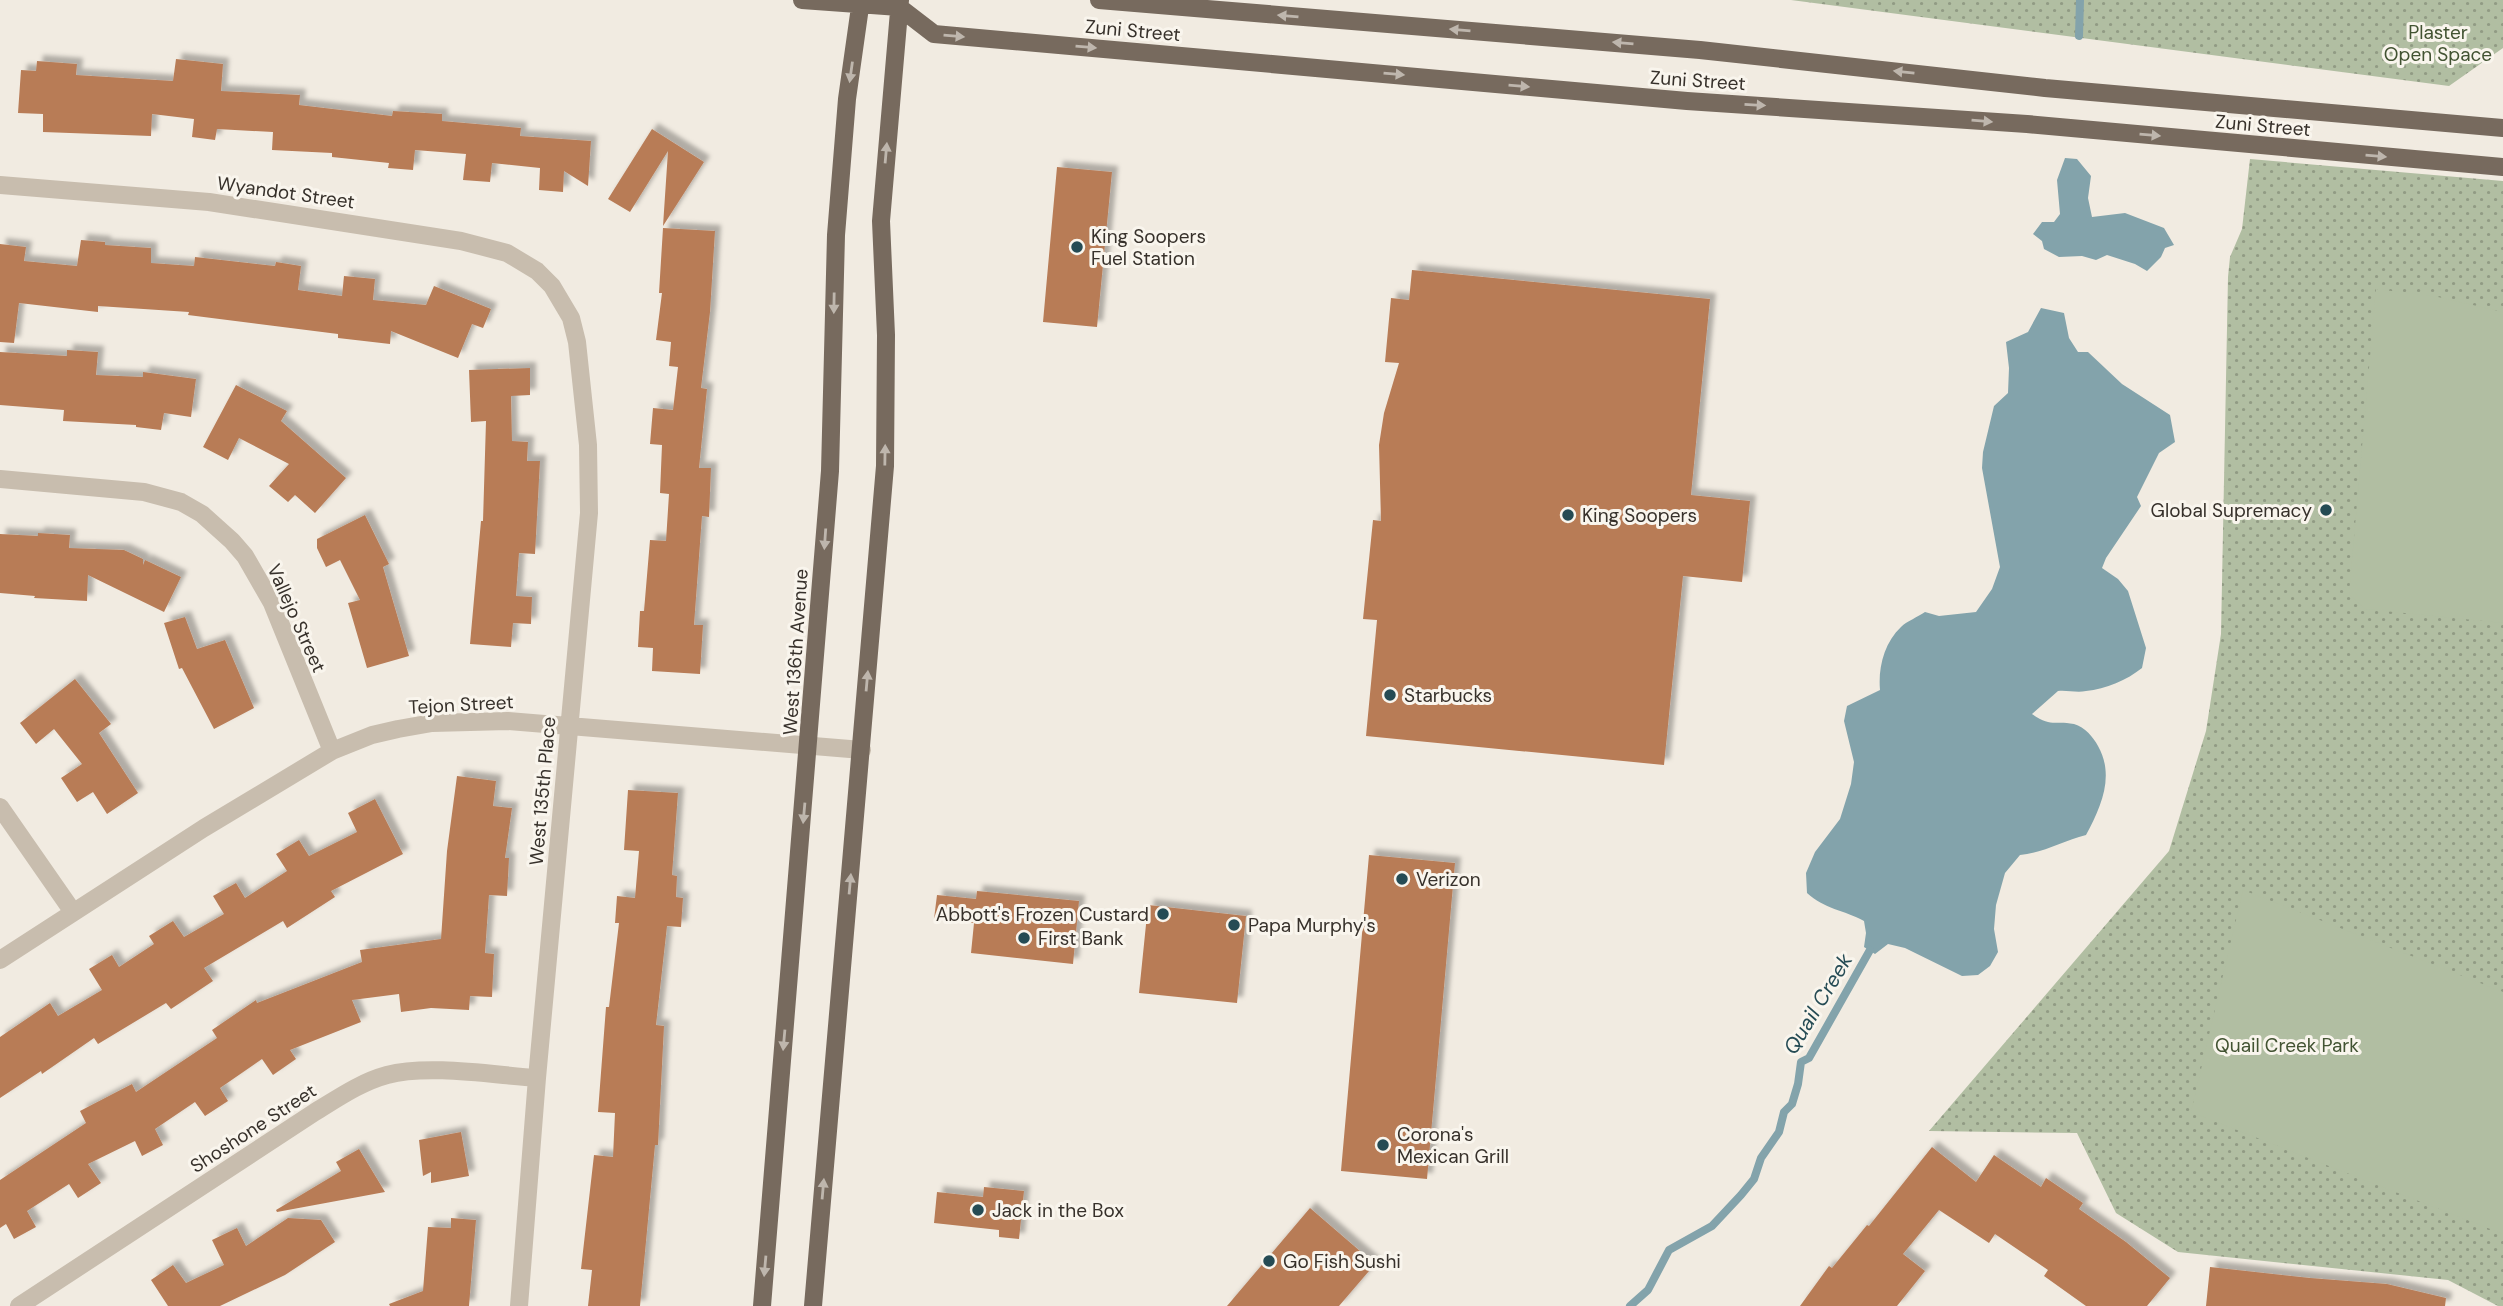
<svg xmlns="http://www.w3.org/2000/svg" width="2503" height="1306" viewBox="0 0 2503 1306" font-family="'DM Sans',sans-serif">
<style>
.grass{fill:url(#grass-dots)}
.pitch{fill:#b1bea2}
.water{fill:#83a3ab}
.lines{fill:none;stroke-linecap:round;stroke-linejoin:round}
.stream{stroke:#83a3ab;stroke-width:8}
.building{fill:#b87c57;filter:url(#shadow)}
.minor{stroke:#c8bdae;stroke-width:18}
.major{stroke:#776a5e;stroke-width:18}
.oneway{fill:#beb6ad}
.poi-dot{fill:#254b54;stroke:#f9f5ed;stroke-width:2.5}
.labels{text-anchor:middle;stroke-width:6;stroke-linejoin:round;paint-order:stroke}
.street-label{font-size:19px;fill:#37312b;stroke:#f9f5ed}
.park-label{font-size:19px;fill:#425332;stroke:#f9f5ed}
.poi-label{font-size:19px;fill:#37312b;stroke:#f9f5ed;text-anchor:start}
.water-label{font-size:21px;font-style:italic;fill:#254b54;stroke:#f9f5ed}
</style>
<defs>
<pattern id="grass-dots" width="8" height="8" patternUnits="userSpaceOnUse" patternTransform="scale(1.75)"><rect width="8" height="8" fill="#b1bea2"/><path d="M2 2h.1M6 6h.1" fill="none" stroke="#919b84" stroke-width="1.8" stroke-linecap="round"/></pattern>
<filter id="shadow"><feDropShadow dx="6" dy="-6" stdDeviation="2" flood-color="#0004"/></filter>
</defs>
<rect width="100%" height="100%" fill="#f1ebe1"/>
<!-- grass -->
<path class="grass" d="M1791,0h712v48l-54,38z
M2250,159l253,22v1125h-5l-50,-26 -270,-28 -62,-39 -39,-80 -148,-2 240,-280 37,-120 15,-97 7,-357 2,-20 12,-28z"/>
<!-- pitch -->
<path class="pitch" d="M2376,289l62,8 65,15v311l-138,-14 -16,-15z
M2243,890l260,102v242l-312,-122z"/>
<!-- water -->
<path class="water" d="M2065,158l12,1 14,17 -3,22 4,19 33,-4 39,15 10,17 -9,3 -4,9 -14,14 -12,-7 -28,-9 -11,5 -14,-4 -23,1 -15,-8 -2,-8 -9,-7 9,-12h12l6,-8 -3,-34z
M2041,308l23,5 5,25 9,14h10l34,32 48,31 5,27 -16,11 -22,44 4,9 -35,52 -4,10 16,11 10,12 18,57 -4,20c-15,12 -36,21 -56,23 -9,2 -19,-1 -28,0l-26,23c20,14 22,6 42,10 11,3 19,13 24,22 17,30 3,61 -12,89 -23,6 -43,18 -66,20l-15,18 -9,32 -2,24 4,23 -8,14 -12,9 -16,1 -57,-28 -17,-4 -13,10 -11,-7 2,-14 -2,-12c-20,-11 -40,-12 -57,-28l-1,-20 9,-21 25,-33 11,-35 3,-22 -10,-41 3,-15 33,-16c-2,-22 4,-47 21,-63 6,-6 17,-10 24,-15l14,4 37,-4 16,-23 8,-22 -18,-99 1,-16 11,-46 14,-13 1,-25 -3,-26 22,-10z"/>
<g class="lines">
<!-- stream -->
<path class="stream" d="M2079,36l1,-36
M1630,1306l18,-16 21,-40 43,-24 29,-31 13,-16 7,-21 18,-26 5,-20 8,-8 6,-20 3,-22 8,-4 61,-108"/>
</g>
<!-- building -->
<path class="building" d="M176,59l47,5 -2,27 79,4 -1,10 93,11 1,-5 49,3v7l79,7 -1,8 71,5 -3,45 -24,-15 -1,21 -24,-2 1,-22 -48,-5 -2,19 -27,-2 3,-26 -51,-4 -2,20 -25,-2 1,-5 -57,-6v-4l-60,-3 1,-18 -56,-3 -2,11 -23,-3 2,-18 -42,-5 -1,22 -108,-4v-18l-25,-1 3,-43 15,1 1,-10 40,3 -1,11 97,6z
M652,129l52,33 -41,64 5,-75 -38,61 -22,-13z
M1057,167l55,5 -15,155 -54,-5z
M663,228l52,3 -5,81 -9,76 6,1 -8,79h12l-2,49 -7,-1 -8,109h9l-3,49 -48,-3 1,-23 -15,-1 2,-36h4l6,-71 16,1 3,-47 -9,-1 2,-48 -12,-1 3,-36 20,2 5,-43 -9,-1 2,-24 -15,-2 6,-47h-3z
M81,240l24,2v3l46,3v15l43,3 1,-9 80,9 1,-4 25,4 -3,24 44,6 2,-20 31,3 -2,21 53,5 8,-19 57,23 -8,19 -11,-4 -14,34 -67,-27 -1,13 -52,-6v-4l-150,-19 1,-3 -91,-6v6l-79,-9 -5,40 -14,-1v-98l26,3 -2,14 53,5z
M1412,270l298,29 -19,196 59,6 -8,81 -59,-6 -19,189 -298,-29 11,-116 -14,-1 10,-99 8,1 -2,-76 5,-32 15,-50 -14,-1 6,-64 18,2z
M67,350l31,2 -2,23 47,2v-5l53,7 -5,38 -27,-4 -3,17 -25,-3v-2l-73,-4 1,-11 -64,-5v-53l67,4z
M530,368v27l-19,1 1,45 16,1 -1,19h13l-5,93 -16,-1 -3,43 16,1 -1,27 -18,-1 -2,24 -41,-3 11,-123h2l3,-100 -15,1 -2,-52z
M236,385l51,26 -6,10 65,57 -31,35 -20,-18 -7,7 -19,-16 20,-22 -50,-26 -11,22 -25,-13z
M365,515l24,49 -6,3 26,89 -42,12 -19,-65 12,-3 -20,-40 -14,7 -9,-19v-9z
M38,533l32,2 -1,13 55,2 19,9v6l2,-5 36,17 -17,35 -76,-37 -1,26 -53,-3 1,-2 -35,-3v-59l38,2z
M185,617l12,32 28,-9 29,68 -40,21 -32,-61 -3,1 -15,-46z
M75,679l36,45 -12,9 39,60 -31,21 -14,-22 -16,10 -16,-24 21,-14 -28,-35 -18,15 -16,-21z
M457,776l39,5 -3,25 19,2 -7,50h4l-2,38 -18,-1 -4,58 9,1 -2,43 -22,-1 -1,14 -38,-2 -30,4 -2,-18 -47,6 9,22 -71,28 6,9 -23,16 -11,-16 -42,29 8,13 -23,15 -10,-14 -40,27 8,16 -21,11 -7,-15 -47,23 13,19 -23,15 -9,-14 -42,27 9,16 -22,12 -8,-15 -6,4v-48l86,-57 -6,-12 52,-27 4,8 81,-54 -5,-8 44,-30 1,3 105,-41 -2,-12 81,-11 6,-88z
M628,790l50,3 -6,82 5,1 -1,21 7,1 -2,29 -14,-1 -11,99 8,1 -6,119h-3l-15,161h-52l4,-36 -11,-1 13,-114 19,2 2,-44 -17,-1 8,-105h3l10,-84h-4l2,-27 18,2 4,-47 -15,-1z
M375,799l28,55 -72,37 4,6 -48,31 -4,-7 -79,47 9,13 -42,28 -5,-6 -68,41 -4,-6 -52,36 -1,-3 -41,27v-61l50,-34 8,13 44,-26 -13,-21 23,-14 7,12 35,-23 -5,-8 24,-15 11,16 40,-23 -11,-18 23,-13 9,15 42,-27 -11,-17 23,-14 10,16 48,-24 -9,-19z
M1369,855l86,8 -28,316 -86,-8z
M977,891l102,10 -6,63 -102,-11 3,-30 -40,-4 3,-24 39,4z
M1148,905l98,11 -9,87 -98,-10z
M461,1132l8,44 -38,7v-11l-8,4 -4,-36z
M1932,1147l44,35 18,-27 47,32 5,-9 37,25 -4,6 47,33 44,36 -23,28h-61l-42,-30 4,-6 -53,-36 -6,9 -50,-33 -36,44 22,17 -28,35h-97l29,-40 3,2 35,-43 2,1z
M359,1149l26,43 -108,20 -1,-2 65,-39 -5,-9z
M984,1187l40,4 -5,48 -20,-2v-7l-65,-7 3,-31 46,5z
M1310,1208l65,56 -36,42h-112z
M288,1218l33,2 14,22 -50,33 -65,31h-52l-17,-26 22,-15 13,18 38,-18 -12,-25 25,-12 9,18z
M451,1218l25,2 -7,86h-79l-1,-2 34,-13 5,-64 23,1z
M2210,1267l100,11 77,6 59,14 -1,8h-239z"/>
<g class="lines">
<!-- minor -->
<path class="minor" d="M0,185l209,17 252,39 46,12 30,18 15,15 19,32 6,24 11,103 1,68 -52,565 -18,228
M0,479l144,13 37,10 21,12 30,27 13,15 27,47 60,148
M0,807l73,105
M0,960l204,-132 128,-77 40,-16 26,-6 34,-6 76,-2 354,29
M19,1306l296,-194c23,-14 46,-30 72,-37 41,-11 106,0 150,3"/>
<!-- major -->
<path class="major" d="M802,0l97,7 35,27 753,67 340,23 476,43
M1099,0l601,50 345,38 458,40
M762,1306l68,-835 6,-236 11,-136 14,-99
M813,1306l72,-840 1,-131 -5,-114 19,-221"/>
</g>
<!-- one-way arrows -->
<defs><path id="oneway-solid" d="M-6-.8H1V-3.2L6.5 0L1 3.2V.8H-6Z" transform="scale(1.75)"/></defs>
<g class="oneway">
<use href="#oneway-solid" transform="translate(1288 16) rotate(-175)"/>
<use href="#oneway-solid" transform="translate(1460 30) rotate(-175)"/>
<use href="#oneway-solid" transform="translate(954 36) rotate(5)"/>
<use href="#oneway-solid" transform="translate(1623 43) rotate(-175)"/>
<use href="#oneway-solid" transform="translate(1086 47) rotate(5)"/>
<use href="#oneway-solid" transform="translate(851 72) rotate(98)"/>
<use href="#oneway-solid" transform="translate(1904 72) rotate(-174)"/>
<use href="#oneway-solid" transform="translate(1394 74) rotate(5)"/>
<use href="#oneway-solid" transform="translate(1519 86) rotate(5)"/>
<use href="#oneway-solid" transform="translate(1755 105) rotate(3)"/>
<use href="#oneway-solid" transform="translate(1982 121) rotate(5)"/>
<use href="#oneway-solid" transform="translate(2150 135) rotate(5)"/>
<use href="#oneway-solid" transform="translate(886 153) rotate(-85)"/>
<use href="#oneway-solid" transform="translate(2376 156) rotate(5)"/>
<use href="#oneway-solid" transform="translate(834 303) rotate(91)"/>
<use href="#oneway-solid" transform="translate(885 455) rotate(-89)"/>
<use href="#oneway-solid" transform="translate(825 539) rotate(94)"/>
<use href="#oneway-solid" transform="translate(867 681) rotate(-85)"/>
<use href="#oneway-solid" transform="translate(804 813) rotate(95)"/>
<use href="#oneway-solid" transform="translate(850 884) rotate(-85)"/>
<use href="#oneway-solid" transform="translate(784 1040) rotate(95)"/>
<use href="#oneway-solid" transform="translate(823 1189) rotate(-85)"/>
<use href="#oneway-solid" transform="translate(765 1266) rotate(95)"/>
</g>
<!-- markers -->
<g class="poi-dot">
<circle cx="1077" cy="247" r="7"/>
<circle cx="2326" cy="510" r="7"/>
<circle cx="1568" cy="515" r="7"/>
<circle cx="1390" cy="695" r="7"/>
<circle cx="1402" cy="879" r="7"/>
<circle cx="1163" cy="914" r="7"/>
<circle cx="1234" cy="925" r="7"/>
<circle cx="1024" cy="938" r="7"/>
<circle cx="1383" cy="1145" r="7"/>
<circle cx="978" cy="1210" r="7"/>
<circle cx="1269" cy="1261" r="7"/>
</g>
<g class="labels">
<!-- street labels -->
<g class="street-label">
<text transform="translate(1133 30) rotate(5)" y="7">Zuni Street</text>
<text transform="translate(1698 80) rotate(4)" y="7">Zuni Street</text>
<text transform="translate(2263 125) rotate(5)" y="7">Zuni Street</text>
<text transform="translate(286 192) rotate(8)" y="7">Wyandot Street</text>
<text transform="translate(297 618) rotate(66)" y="7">Vallejo Street</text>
<text transform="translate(795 652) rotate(-86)" y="7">West 136th Avenue</text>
<text transform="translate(461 704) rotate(-3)" y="7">Tejon Street</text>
<text transform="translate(542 791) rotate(-85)" y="7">West 135th Place</text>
<text transform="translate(253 1128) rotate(-33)" y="7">Shoshone Street</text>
</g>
<!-- park labels -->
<g class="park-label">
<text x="2438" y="39">Plaster<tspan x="2438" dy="22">Open Space</tspan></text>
<text x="2287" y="1052">Quail Creek Park</text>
</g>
<!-- poi labels -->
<g class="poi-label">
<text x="1091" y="243">King Soopers<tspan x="1091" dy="22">Fuel Station</tspan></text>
<text x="2312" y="517" text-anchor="end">Global Supremacy</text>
<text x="1582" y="522">King Soopers</text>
<text x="1404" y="702">Starbucks</text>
<text x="1416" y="886">Verizon</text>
<text x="1149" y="921" text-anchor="end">Abbott's Frozen Custard</text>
<text x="1248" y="932">Papa Murphy's</text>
<text x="1038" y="945">First Bank</text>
<text x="1397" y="1141">Corona's<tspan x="1397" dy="22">Mexican Grill</tspan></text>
<text x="992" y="1217">Jack in the Box</text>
<text x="1283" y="1268">Go Fish Sushi</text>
</g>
<!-- water labels -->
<g class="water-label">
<text transform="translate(1818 1004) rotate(-59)" y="7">Quail Creek</text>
</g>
</g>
</svg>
